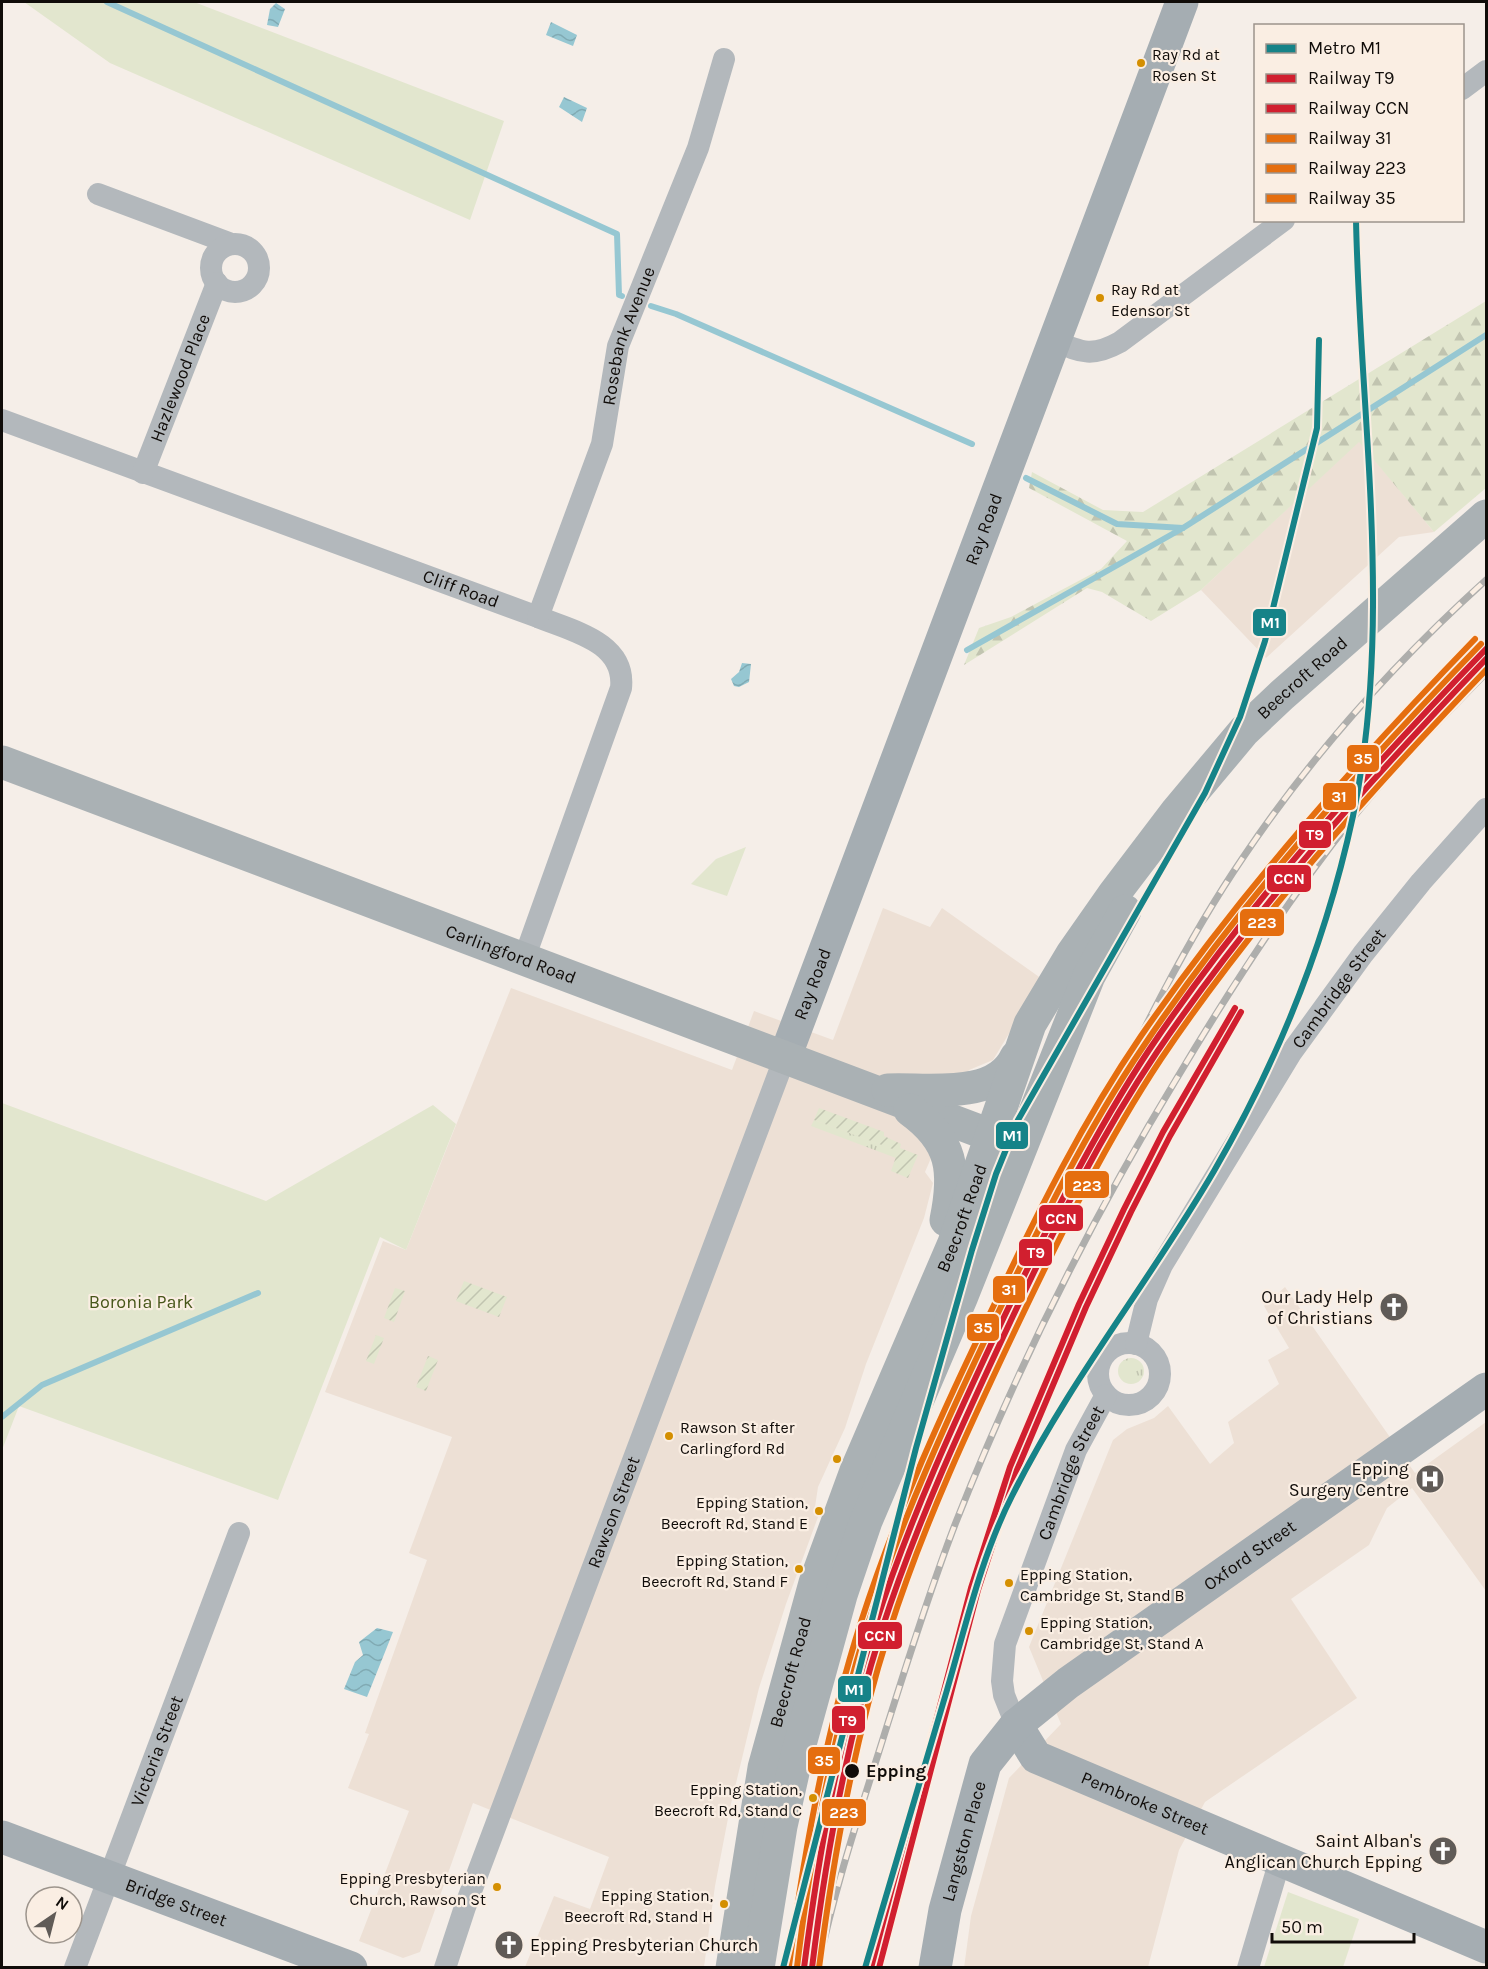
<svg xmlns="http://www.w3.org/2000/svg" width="1488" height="1969" viewBox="0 0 1488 1969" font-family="Karla,sans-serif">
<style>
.built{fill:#ede0d5}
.grass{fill:url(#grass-tufts)}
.forest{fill:url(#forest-firs)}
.park{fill:#e2e6ce}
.garden{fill:url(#garden-furrows)}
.water{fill:url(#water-waves)}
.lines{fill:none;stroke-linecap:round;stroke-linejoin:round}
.stream{stroke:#96c7d2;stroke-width:6}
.street{stroke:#b3b8bc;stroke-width:22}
.secondary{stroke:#a5adb2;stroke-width:33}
.primary{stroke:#aab1b4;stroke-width:33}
.rail-casing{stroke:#aeaeac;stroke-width:7}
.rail{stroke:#faeee3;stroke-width:4.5;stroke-dasharray:14;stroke-linecap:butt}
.rail-1-casing{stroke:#faeee3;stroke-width:10}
.rail-2-casing{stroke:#faeee3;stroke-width:10}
.rail-3-casing{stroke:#faeee3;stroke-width:10}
.rail-4-casing{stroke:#faeee3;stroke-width:10}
.rail-5-casing{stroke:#faeee3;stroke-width:10}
.rail-1{stroke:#d11f2f;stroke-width:6}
.rail-2{stroke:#d11f2f;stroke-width:6}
.rail-3{stroke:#e56e0f;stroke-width:6}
.rail-4{stroke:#e56e0f;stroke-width:6}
.rail-5{stroke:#e56e0f;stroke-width:6}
.metro-1-casing{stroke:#faeee3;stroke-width:10}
.metro-1{stroke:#168388;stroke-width:6}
.bus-dot{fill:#d48f01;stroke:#faeee3;stroke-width:2}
.stop-dot{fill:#100c09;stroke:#faeee3;stroke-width:2}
.labels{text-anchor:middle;stroke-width:4.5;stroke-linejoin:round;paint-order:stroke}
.bus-label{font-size:16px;fill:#100c09;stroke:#faeee3;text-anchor:start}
.street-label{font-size:18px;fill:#100c09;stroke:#faeee3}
.poi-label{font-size:18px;fill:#100c09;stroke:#faeee3;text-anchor:end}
.park-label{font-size:18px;fill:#47561a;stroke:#faeee3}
.stop-label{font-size:18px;font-weight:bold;fill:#100c09;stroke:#faeee3;text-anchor:start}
.line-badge{stroke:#faeee3;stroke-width:2}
.badge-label{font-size:16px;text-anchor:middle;font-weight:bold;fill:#fff}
</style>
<defs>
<pattern id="grass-tufts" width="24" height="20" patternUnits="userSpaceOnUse" patternTransform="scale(1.5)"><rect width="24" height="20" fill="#e2e6ce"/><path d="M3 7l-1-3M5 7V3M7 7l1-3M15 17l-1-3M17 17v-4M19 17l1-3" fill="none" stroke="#c1c4b0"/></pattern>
<pattern id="forest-firs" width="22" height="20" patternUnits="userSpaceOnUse" patternTransform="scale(1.5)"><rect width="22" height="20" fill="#e2e6ce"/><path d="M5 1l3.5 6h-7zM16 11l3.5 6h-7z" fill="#c1c4b0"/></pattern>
<pattern id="garden-furrows" width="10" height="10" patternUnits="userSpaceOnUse" patternTransform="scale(1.5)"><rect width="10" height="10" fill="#e2e6ce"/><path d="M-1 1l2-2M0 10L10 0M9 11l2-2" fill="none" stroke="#c1c4b0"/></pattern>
<pattern id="water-waves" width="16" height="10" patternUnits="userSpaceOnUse" patternTransform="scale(1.5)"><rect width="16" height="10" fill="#96c7d2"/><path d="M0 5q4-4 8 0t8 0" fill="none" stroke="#80aab3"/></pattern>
</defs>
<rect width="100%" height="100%" fill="#f5eee8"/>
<!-- built -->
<path class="built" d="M1359,441l75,91 -35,5 -133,121 -65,-68z
M883,908l47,19 12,-19 100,71 -49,81 -24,10 -44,102 8,11 -9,35 -58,146 -21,64 -27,59 -3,20 3,10 -32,87 -27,84 -29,120 -15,78 -11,81h-179l29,-71 36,13 19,-52 -136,-54 -53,149 -17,6 -44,-17 50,-130 -61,-23 21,-54 -4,-1 62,-173 -18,-7 43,-116 -127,-45 58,-151 23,9 105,-262 221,82 22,-59 79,29z
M1285,1287l130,186 71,-51v169l-74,-103 -25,20 -18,37 -78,54 66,99 -152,104 -26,48 -31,117 -184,1 7,-52 38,-138 52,-54 -32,-77 84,-207 14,-11 27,-11 14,-12 42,58 24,-21 -6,-21 51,-38 -11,-24 21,-12 -25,-42z"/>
<!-- grass -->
<path class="grass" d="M814,1120l85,31 -3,7 -85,-32z
M1118 1371a13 13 0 1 1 26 0a13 13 0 1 1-26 0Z"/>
<!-- forest -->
<path class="forest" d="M1486,301v187l-52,44 -75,-90 -158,148 -50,31 -49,-29 -15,-4 -123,77 15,-37 32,-11 90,-48 26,-28 -98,-53 3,-16 71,38 40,2z"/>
<!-- park -->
<path class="park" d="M24,2h170l310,119 -34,99 -360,-157z
M746,847l-19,49 -36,-12 25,-25z
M2,1103l264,98 167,-96 23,19 -50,126 -26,-13 -102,263 -259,-94 -17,44z
M1288,1892l71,27 -16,48h-79z"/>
<!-- garden -->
<path class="garden" d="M819,1108l65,24v4l17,8 -1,4 18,7 -10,23 -17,-7 7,-20 -84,-31z
M464,1281l43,16 -8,20 -43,-16z
M395,1288l10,3 -11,31 -10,-4z
M376,1335l8,3 -10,26 -8,-3z
M428,1356l10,4 -12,31 -10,-4z"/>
<!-- water -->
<path class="water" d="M276,3l9,6 -7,18 -11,-2 3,-16z
M551,22l26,13 -4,11 -27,-11z
M564,97l23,11 -5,14 -23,-15z
M742,663l9,1 -2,18 -10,5 -5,-1 -3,-7 8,-7z
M377,1628l16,4 -26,65 -23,-8 11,-27 8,-7 -4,-13z"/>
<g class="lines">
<!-- stream -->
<path class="stream" d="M107,2l510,232 2,61 3,1
M651,306l25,8 296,130
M1026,478l91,46 66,4
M967,650l216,-122 303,-193
M2,1417l40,-32 216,-92"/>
<!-- street -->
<g class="street">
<path d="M1462,89l24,-18"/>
<path d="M98,194l131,49"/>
<circle cx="235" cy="268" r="24"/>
<path d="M1055,341c27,12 38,16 65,1l164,-122"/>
<path id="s1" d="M2,420l536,197c34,14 88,25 83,71l-97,271"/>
<path id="s2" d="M143,473l74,-190"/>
<path id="s3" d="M538,617l64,-173 16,-98 80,-198 26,-89"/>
<circle cx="1129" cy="1374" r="31"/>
<path id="s4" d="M1136,1344l11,-45 15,-34 129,-212 72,-99 58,-72 65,-73"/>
<path id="s5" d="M1016,1725l-12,-30 -2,-14 3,-37 71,-194 30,-55"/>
<path id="s6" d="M75,1968l164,-435"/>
<path id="s7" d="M445,1968l20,-61 320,-850"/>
<path d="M1248,1968l32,-108"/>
</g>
<!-- secondary -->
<g class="secondary">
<path id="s8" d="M785,1057l397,-1055"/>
<path id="s9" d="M1016,1725l20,32 450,190"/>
<path id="s10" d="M2,1837l349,131"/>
<path id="s11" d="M935,1968l10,-58 40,-146 31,-39 52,-42 418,-294"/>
</g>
<!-- primary -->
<g class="primary">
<path id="s12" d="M2,762l1009,381"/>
<path d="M888,1090c39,-2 108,11 128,-33"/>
<path d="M910,1110c43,31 46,61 36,110"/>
<path id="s13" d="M732,1968l32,-200 51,-185 41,-112 98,-228 76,-219 42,-70 42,-60 63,-83 67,-80 38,-36 204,-179"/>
<path d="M758,1968l23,-142 16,-71 44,-160 25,-74 96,-225 127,-320 36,-65"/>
</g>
<!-- rail casing -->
<g class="rail-casing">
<path id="rail" d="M1065,1191c55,-112 107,-229 177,-332 69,-103 152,-196 244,-279
M818,1968c17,-83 44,-162 69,-242 22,-69 43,-137 69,-204 61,-155 135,-302 221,-444 53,-89 110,-177 174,-258 42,-52 89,-100 135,-147"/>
</g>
<!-- rail -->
<use href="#rail" class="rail"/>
<!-- rail-1 casing -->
<g class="rail-1-casing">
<path id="rail-1" d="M804,1968c15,-116 35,-231 71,-342 34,-106 81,-208 129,-309 44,-91 89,-182 145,-267 97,-144 216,-276 337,-401
M871,1968l100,-380 39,-121 69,-163 45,-95 39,-77 72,-124"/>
</g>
<!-- rail-2 casing -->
<g class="rail-2-casing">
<path id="rail-2" d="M812,1968c14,-115 35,-229 70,-339 35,-108 83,-211 131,-313 43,-91 88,-181 144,-264 96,-141 212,-271 329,-393
M879,1968l99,-378 39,-120 69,-163 45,-95 39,-76 71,-124"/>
</g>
<!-- rail-3 casing -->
<g class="rail-3-casing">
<path id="rail-3" d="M797,1967c14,-116 35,-231 71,-343 34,-106 81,-209 129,-309 44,-92 89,-184 146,-268 97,-145 217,-278 338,-403"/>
</g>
<!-- rail-4 casing -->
<g class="rail-4-casing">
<path id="rail-4" d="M819,1968c15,-114 35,-227 70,-336 34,-107 82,-209 130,-310 43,-90 87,-180 142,-263 93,-138 210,-269 325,-389"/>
</g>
<!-- rail-5 casing -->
<g class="rail-5-casing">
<path id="rail-5" d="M789,1966c15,-116 36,-232 72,-344 35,-109 83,-214 133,-317 43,-92 89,-184 147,-269 98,-142 214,-273 334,-397"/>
</g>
<!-- rail-1 -->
<use href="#rail-1" class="rail-1"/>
<!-- rail-2 -->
<use href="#rail-2" class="rail-2"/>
<!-- rail-3 -->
<use href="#rail-3" class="rail-3"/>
<!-- rail-4 -->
<use href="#rail-4" class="rail-4"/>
<!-- rail-5 -->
<use href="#rail-5" class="rail-5"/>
<!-- metro-1 casing -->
<g class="metro-1-casing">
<path id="metro-1" d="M783,1968l133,-520 56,-198 24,-76 22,-54 187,-327 35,-76 25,-76 52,-213 2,-88
M865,1968c27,-93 55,-186 82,-278 19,-65 34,-133 65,-194 57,-115 138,-215 202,-325 64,-110 112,-230 139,-355 41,-195 7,-398 3,-596"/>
</g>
<!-- metro-1 -->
<use href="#metro-1" class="metro-1"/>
</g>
<!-- icons -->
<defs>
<g id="church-disc" transform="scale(1.5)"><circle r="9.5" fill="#605b57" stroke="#faeee3"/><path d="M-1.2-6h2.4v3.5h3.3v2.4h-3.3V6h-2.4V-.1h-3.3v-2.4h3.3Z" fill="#fff"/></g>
<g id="hospital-disc" transform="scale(1.5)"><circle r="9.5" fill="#605b57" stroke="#faeee3"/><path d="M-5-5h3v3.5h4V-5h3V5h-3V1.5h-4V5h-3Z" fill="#fff"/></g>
</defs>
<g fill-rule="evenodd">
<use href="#church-disc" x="1394" y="1307"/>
<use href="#hospital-disc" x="1430" y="1479"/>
<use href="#church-disc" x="1443" y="1851"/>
<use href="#church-disc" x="509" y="1945"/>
</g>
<!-- markers -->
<g class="bus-dot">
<circle cx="1141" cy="63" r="5"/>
<circle cx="1100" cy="298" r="5"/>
<circle cx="669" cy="1436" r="5"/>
<circle cx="837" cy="1459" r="5"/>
<circle cx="819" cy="1511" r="5"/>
<circle cx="799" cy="1569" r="5"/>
<circle cx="1009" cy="1583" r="5"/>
<circle cx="1029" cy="1631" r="5"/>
<circle cx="813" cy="1798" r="5"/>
<circle cx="497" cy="1887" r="5"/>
<circle cx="724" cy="1904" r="5"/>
</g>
<circle class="stop-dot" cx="852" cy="1771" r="8"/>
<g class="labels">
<!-- bus labels -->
<g class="bus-label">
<text x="1152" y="60">Ray Rd at<tspan x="1152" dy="21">Rosen St</tspan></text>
<text x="1111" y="295">Ray Rd at<tspan x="1111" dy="21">Edensor St</tspan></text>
<text x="680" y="1433">Rawson St after<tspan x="680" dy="21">Carlingford Rd</tspan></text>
<text x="808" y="1508" text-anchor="end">Epping Station,<tspan x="808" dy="21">Beecroft Rd, Stand E</tspan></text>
<text x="788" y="1566" text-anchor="end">Epping Station,<tspan x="788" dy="21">Beecroft Rd, Stand F</tspan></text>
<text x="1020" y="1580">Epping Station,<tspan x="1020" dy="21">Cambridge St, Stand B</tspan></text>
<text x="1040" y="1628">Epping Station,<tspan x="1040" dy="21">Cambridge St, Stand A</tspan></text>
<text x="802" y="1795" text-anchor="end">Epping Station,<tspan x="802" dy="21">Beecroft Rd, Stand C</tspan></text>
<text x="486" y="1884" text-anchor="end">Epping Presbyterian<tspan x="486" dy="21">Church, Rawson St</tspan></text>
<text x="713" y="1901" text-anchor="end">Epping Station,<tspan x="713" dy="21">Beecroft Rd, Stand H</tspan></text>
</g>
<!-- street labels -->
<g class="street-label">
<text dy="6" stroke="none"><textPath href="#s3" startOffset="296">Rosebank Avenue</textPath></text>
<text dy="6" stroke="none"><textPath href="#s2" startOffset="102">Hazlewood Place</textPath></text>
<text dy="6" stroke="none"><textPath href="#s8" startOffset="564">Ray Road</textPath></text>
<text dy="6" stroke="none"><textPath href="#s1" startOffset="489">Cliff Road</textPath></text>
<text dy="6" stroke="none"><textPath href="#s13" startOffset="1436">Beecroft Road</textPath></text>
<text dy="6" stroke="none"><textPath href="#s12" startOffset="544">Carlingford Road</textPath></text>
<text dy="6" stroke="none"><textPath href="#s8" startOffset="78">Ray Road</textPath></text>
<text dy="6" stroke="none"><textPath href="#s4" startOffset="412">Cambridge Street</textPath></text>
<text dy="6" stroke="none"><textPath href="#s13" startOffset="788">Beecroft Road</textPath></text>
<text dy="6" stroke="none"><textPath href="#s5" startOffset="267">Cambridge Street</textPath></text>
<text dy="6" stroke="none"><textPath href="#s7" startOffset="486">Rawson Street</textPath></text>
<text dy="6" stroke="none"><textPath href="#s11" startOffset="549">Oxford Street</textPath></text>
<text dy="6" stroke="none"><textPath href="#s13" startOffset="302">Beecroft Road</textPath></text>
<text dy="6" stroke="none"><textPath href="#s6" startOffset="232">Victoria Street</textPath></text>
<text dy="6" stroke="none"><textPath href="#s9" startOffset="156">Pembroke Street</textPath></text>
<text dy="6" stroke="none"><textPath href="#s11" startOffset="130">Langston Place</textPath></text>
<text dy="6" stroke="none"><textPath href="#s10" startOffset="186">Bridge Street</textPath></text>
</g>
<!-- poi labels -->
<g class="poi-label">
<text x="1373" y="1303">Our Lady Help<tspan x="1373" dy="21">of Christians</tspan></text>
<text x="1409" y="1475">Epping<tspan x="1409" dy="21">Surgery Centre</tspan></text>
<text x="1422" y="1847">Saint Alban's<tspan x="1422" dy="21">Anglican Church Epping</tspan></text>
<text x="530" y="1951" text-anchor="start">Epping Presbyterian Church</text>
</g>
<!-- park labels -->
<g class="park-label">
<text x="141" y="1308">Boronia Park</text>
</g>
<!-- stop labels -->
<g class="stop-label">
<text x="866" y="1777">Epping</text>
</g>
</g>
<g class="line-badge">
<rect x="1252" y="608" width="35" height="29" rx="6" fill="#168388"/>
<rect x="1346" y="744" width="34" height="29" rx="6" fill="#e56e0f"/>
<rect x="1322" y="782" width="35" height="29" rx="6" fill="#e56e0f"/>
<rect x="1298" y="820" width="34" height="29" rx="6" fill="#d11f2f"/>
<rect x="1266" y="864" width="46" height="29" rx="6" fill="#d11f2f"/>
<rect x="1239" y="908" width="46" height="29" rx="6" fill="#e56e0f"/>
<rect x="995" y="1121" width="34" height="29" rx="6" fill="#168388"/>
<rect x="1064" y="1170" width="46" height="29" rx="6" fill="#e56e0f"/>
<rect x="1038" y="1204" width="46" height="28" rx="6" fill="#d11f2f"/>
<rect x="1018" y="1238" width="35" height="29" rx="6" fill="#d11f2f"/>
<rect x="992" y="1275" width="34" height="29" rx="6" fill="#e56e0f"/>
<rect x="966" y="1313" width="34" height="29" rx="6" fill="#e56e0f"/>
<rect x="857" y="1621" width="46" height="29" rx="6" fill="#d11f2f"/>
<rect x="837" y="1675" width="35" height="28" rx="6" fill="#168388"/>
<rect x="831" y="1705" width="35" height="29" rx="6" fill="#d11f2f"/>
<rect x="807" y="1746" width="34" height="29" rx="6" fill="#e56e0f"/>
<rect x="821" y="1798" width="46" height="29" rx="6" fill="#e56e0f"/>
</g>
<g class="badge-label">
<text x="1270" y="628">M1</text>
<text x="1363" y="764">35</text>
<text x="1339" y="802">31</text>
<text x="1315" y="840">T9</text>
<text x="1289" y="884">CCN</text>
<text x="1262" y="928">223</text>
<text x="1012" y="1141">M1</text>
<text x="1087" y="1191">223</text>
<text x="1061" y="1224">CCN</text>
<text x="1036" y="1258">T9</text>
<text x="1009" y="1295">31</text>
<text x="983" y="1333">35</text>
<text x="880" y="1641">CCN</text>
<text x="854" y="1695">M1</text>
<text x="848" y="1726">T9</text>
<text x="824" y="1766">35</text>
<text x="844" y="1818">223</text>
</g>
<!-- border -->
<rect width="1488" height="1969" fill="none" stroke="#100c09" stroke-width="6"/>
<!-- legend -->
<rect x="1254" y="24" width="210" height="198" fill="#faeee3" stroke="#9c948c" stroke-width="1.5"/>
<rect x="1266" y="44" width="30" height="9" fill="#168388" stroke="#9c948c" stroke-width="1.5"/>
<text x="1308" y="54" font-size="18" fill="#100c09">Metro M1</text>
<rect x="1266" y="74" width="30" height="9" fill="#d11f2f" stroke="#9c948c" stroke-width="1.5"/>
<text x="1308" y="84" font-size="18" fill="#100c09">Railway T9</text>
<rect x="1266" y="104" width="30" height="9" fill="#d11f2f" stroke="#9c948c" stroke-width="1.5"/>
<text x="1308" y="114" font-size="18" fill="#100c09">Railway CCN</text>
<rect x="1266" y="134" width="30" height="9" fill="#e56e0f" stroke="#9c948c" stroke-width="1.5"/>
<text x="1308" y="144" font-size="18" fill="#100c09">Railway 31</text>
<rect x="1266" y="164" width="30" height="9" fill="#e56e0f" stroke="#9c948c" stroke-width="1.5"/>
<text x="1308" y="174" font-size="18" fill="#100c09">Railway 223</text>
<rect x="1266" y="194" width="30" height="9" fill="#e56e0f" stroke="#9c948c" stroke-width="1.5"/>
<text x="1308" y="204" font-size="18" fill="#100c09">Railway 35</text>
<!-- north arrow -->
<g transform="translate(54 1915) rotate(35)"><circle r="28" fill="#faeee3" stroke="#9c948c" stroke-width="1.5"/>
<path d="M0-4.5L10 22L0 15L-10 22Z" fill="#605b57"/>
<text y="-9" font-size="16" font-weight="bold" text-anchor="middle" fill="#100c09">N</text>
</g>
<!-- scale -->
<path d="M1272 1933v9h142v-9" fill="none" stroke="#100c09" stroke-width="3"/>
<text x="1281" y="1933" font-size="18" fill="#100c09" stroke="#faeee3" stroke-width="4.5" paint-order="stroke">50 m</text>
</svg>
